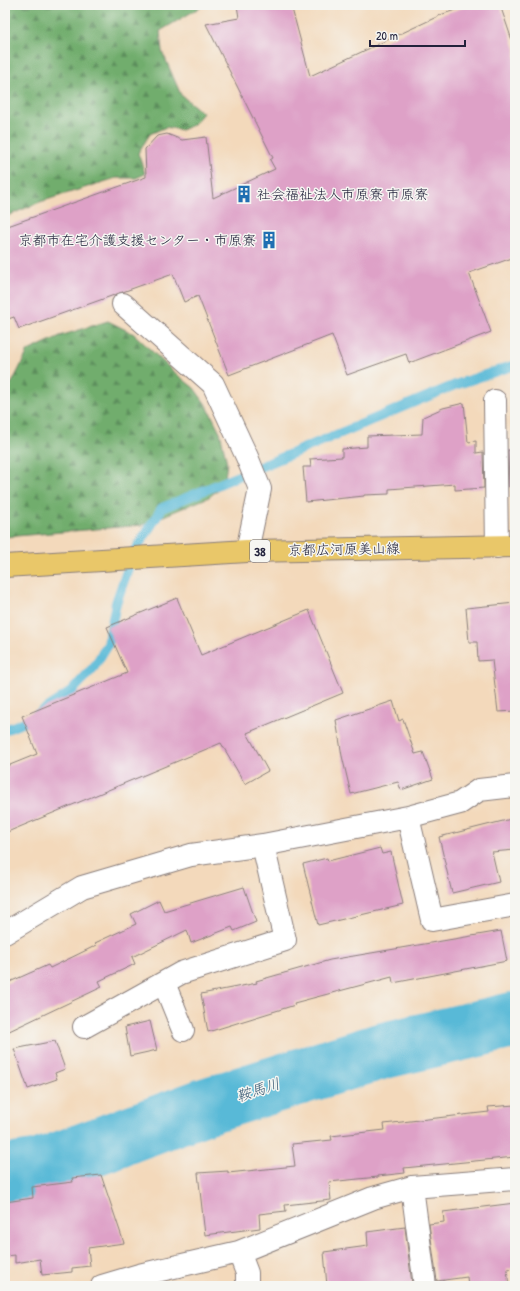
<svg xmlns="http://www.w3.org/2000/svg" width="520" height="1291" viewBox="0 0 520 1291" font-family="'Patrick Hand','Klee One',sans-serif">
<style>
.forest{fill:url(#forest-firs);stroke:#4a6854}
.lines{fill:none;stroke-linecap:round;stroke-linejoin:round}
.stream{stroke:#59b9d7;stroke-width:10}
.river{stroke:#59b9d7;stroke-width:57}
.building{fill:#dea1c7}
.minor-casing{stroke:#8a7e7b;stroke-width:24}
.major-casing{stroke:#8a7e7b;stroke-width:24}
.minor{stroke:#fff;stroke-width:22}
.major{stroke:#e9c769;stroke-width:22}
.labels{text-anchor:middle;stroke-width:3;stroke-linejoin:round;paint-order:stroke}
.shield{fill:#f6f6f2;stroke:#626272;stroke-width:1}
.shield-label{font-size:13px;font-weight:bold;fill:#22223b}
.poi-label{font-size:14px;fill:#22223b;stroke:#f6f6f2;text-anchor:start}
.street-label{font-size:14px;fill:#22223b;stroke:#f6f6f2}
.water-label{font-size:15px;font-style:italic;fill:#355772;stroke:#f6f6f2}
</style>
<defs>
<pattern id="forest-firs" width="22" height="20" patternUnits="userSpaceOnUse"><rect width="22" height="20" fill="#71ad6d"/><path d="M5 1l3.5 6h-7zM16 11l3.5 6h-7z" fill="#5c8c5b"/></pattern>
</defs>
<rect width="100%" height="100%" fill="#f6f6f2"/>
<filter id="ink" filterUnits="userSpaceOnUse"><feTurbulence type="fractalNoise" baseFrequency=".025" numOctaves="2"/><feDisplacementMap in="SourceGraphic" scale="8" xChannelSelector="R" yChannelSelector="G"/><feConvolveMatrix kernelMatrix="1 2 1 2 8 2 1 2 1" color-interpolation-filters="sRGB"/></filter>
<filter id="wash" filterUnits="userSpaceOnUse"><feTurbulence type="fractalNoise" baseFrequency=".012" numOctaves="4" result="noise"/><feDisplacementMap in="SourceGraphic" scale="16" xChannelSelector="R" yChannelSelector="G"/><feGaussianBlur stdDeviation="0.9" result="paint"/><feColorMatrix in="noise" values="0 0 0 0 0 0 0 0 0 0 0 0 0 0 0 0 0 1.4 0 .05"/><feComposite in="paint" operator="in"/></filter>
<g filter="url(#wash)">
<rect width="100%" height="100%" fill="#f3d9bb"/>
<!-- forest -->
<path class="forest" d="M5,5h199l-44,26 2,20 19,44 22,18 -10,12 -12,5 -15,-3 -16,7 -12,19 7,21 -9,4h-20l-76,24 -35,15z
M108,321l26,13 41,39 19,15 13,18 13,26 7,31 -3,22 -15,12 -67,28 -137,12v-146l8,-10 15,-30 32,-15z"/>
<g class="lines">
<!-- stream -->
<path class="stream" d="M5,730l24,-10 42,-28 23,-25 14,-23 8,-41 17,-49 29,-46 293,-123 60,-20"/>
<!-- river -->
<path class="river" d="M5,1173l33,-5 168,-62 176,-55 133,-31"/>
</g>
<g id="blocks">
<!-- building -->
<path class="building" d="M237,5h54l19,71 133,-62 28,-9h29l15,44v208l-46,16 22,59 -82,31 -3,-9 -59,21 -15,-40 -103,40 -31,-79 -14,6 -11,-28 -154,55 -5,-12 -9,3v-93l141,-50 -1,-28 12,-13 10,-2 15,6 24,-3 7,61 62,-29 -5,-9 3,-2 -67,-134 33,-6z
M464,403l4,39 8,-1v12l7,-1 1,36 -29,2v-6l-66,5v5l-25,1v1l-58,6 -3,-35h8l-1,-8 32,-2v-8l25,-2v-11l55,-2 1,-17 20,-9z
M508,450h7v37h-6z
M177,598l24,57 108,-45 34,83 -96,40 21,38 -23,13 -24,-41 -216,90v-66l32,-13 -15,-38 105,-43 -20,-46z
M515,603v108l-17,1 -6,-52 -14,1 -1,-19h-8l-3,-34z
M393,701l6,20 4,-2 12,35 8,-2 10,27 -32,11 -3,-8 -47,12 -9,-38 -6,-36z
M515,818v32l-23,2 7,30 -47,11 -13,-56z
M380,848l2,6 9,-2 12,53 -85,20 -15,-61 24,-6 1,3z
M244,887l12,35 -22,9 -2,-4 -41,16 -4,-13 -55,27 3,7 -36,17 3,6 -97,46v-49l43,-19 2,3 47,-23 -2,-2 41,-19 -5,-10 28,-14 5,11z
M501,931l6,30 -114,22 -1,-6 -98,26 1,2 -87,27 -7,-38 56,-11 -1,-2 74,-21z
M150,1021l7,29 -27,6 -5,-29z
M55,1041l10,28 -10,4 2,6 -29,10 -14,-40z
M515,1105v52l-111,11 1,5 -27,3v1l-49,5 2,18 -46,5 1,6 -27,3 1,14 -55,7 -7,-62 30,-2v2l67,-7 -3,-22 40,-4 -1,-4 54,-6 -1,-6 105,-12 -1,-5z
M101,1175l23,68 -36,5 2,18 -18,2v4l-30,3 -2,-16 -25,4v-8l-10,1v-54l28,-4 -1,-11 41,-5 -1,-4z
M515,1203v65l-8,1 2,17h-41l-1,-9 -30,4 -8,-57 15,-2 -1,-10z
M405,1227l7,57 -14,2h-71l-3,-34 44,-6 -1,-14z"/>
</g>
</g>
<g filter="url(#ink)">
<use href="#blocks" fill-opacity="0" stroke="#8a7e7b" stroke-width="1"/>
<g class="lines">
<!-- minor casing -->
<g class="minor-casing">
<path id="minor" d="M123,304l90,80 34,73 13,32 -13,62
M495,401l2,146
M408,817l24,103 83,-15
M5,933l77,-46 109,-32 72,-10 145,-28 52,-14 19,-13 36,-4
M164,983l19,47
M84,1027l97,-54 104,-33 -22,-95
M412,1187l13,99
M239,1252l8,21v13
M102,1286l37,-11 100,-23 134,-54 39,-11 103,-8"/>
</g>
<!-- major casing -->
<g class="major-casing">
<path id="major" d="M5,566l242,-15 268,-5"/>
</g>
<!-- minor -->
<use href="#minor" class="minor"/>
<!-- major -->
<use href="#major" class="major"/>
</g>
</g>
<!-- icons -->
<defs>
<g id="building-bare" transform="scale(1.38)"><path d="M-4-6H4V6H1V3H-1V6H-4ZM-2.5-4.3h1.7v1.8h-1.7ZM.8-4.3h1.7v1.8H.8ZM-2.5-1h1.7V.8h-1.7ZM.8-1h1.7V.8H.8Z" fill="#1f6fb2" stroke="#f6f6f2" stroke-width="2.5" paint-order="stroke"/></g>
</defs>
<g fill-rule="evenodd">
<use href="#building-bare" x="244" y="194"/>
<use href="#building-bare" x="269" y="240"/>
</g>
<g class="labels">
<!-- shield labels -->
<rect class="shield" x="250" y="540" width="20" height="22" rx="3"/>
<g class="shield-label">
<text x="260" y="556">38</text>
</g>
<!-- poi labels -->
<g class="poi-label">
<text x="257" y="199">社会福祉法人市原寮 市原寮</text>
<text x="256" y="245" text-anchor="end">京都市在宅介護支援センター・市原寮</text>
</g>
<!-- street labels -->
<g class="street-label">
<text transform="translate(344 549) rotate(-1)" y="5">京都広河原美山線</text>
</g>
<!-- water labels -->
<g class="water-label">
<text transform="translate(258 1090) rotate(-18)" y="5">鞍馬川</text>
</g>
</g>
<!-- margin -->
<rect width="520" height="1291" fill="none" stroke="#f6f6f2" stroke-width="20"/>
<!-- scale -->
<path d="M370 40v6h95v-6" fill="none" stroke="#22223b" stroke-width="2"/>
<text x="376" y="40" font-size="12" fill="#22223b" stroke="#f6f6f2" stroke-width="3" paint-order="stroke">20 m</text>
</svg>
